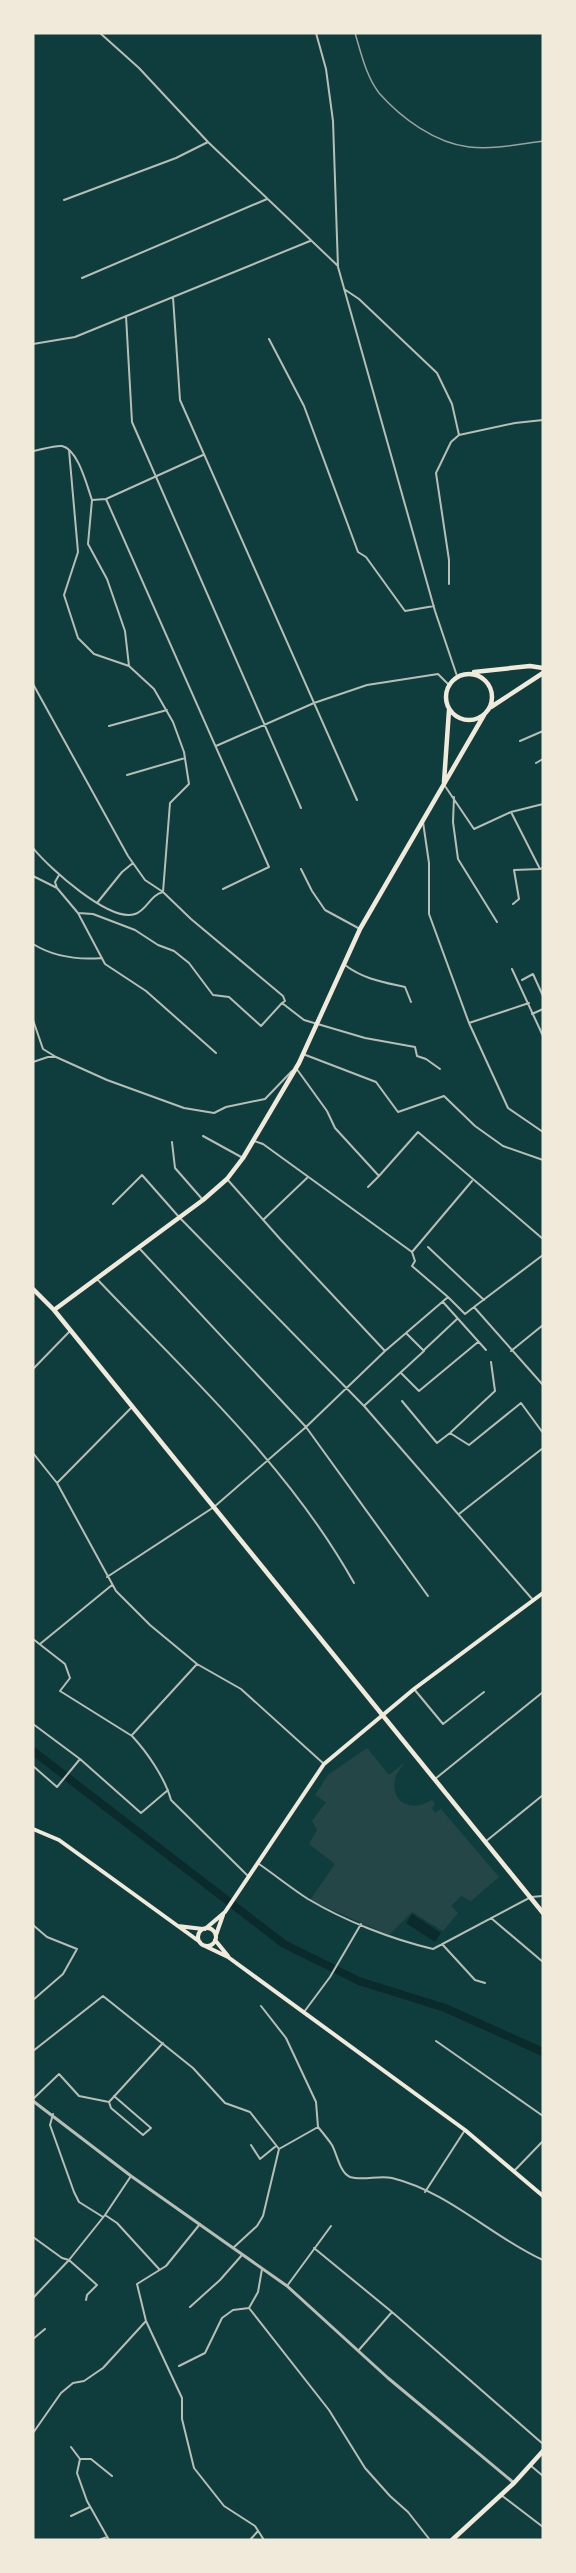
<svg xmlns="http://www.w3.org/2000/svg" width="576" height="2573" viewBox="0 0 576 2573" font-family="'Fira Sans Condensed',sans-serif">
<style>
.green{fill:#244646}
.water{fill:#0a2a2b}
.lines{fill:none;stroke-linecap:round;stroke-linejoin:round}
.river{stroke:#0a2a2b;stroke-width:8}
.minor{stroke:#b8beb3;stroke-width:2}
.tertiary{stroke:#b8beb3;stroke-width:3}
.secondary{stroke:#f1e9da;stroke-width:4}
.primary{stroke:#f1e9da;stroke-width:4.5}
.rail{stroke:#97a49c;stroke-width:1.5}
</style>
<rect width="100%" height="100%" fill="#0f3d3e"/>
<!-- green -->
<path class="green" d="M367,1748l22,27 16,-13c-3,5 -9,11 -10,17 -5,26 18,33 37,21l3,4 -3,4 3,5 6,-4 58,68 -28,24 -10,-5 -10,10 7,7 -15,18 -31,-19 -23,23 -79,-35 25,-36 -26,-20 8,-14 -5,-9 14,-19 -11,-7 13,-20z"/>
<!-- water -->
<path class="water" d="M412,1914l29,19 -6,9 -29,-19z"/>
<g class="lines">
<!-- river -->
<path class="river" d="M33,1751l251,193 75,37 86,27 98,44"/>
<!-- minor -->
<path class="minor" d="M100,33l39,35 69,74 130,124
M316,33l10,36 7,52 5,146 97,344 22,65
M363,33h6
M64,200l112,-42 32,-16
M82,278l185,-79
M344,289l15,10 78,74 15,31 7,31 56,-12 28,-3
M173,297l7,103 177,400
M126,316l6,106 169,386
M269,339l35,67 54,146 8,5 39,54 29,-5
M33,344l42,-7 235,-96
M69,450l9,102 -14,43 14,43 16,16 35,12
M33,451c8,-1 21,-6 29,-5 16,3 25,40 30,54l14,-1 97,-44
M106,499l163,368 -46,22
M449,584v-24l-13,-87 15,-31 8,-7
M33,684l95,172 17,24 18,12 28,27 92,77 2,5 -3,2 22,17 61,18 50,9 2,9 9,3 14,10
M109,726l58,-16
M520,741l23,-10
M216,746l98,-43 53,-18 71,-11 11,11
M536,763l7,-4
M127,775l58,-17
M445,786l29,43 37,-17 32,-8
M454,797l-1,25 5,37 39,63
M511,812l29,57 3,-1
M423,822l6,41v51l40,109 39,85 35,24
M33,848c16,20 77,75 102,66 12,-4 15,-19 28,-22l7,-89 19,-19 -5,-32 -11,-30 -19,-33 -25,-23 -4,-35 -18,-52 -19,-35 4,-44
M301,869l11,22 13,19 35,19
M59,875l-4,7 2,6 21,25 15,1 42,16 23,15 16,6 15,12 24,32 16,2 32,29 21,-23
M33,876l24,12
M97,903l25,-31 11,-9
M513,904l6,-5 -5,-29 26,-1
M78,913l27,51 41,27 70,62
M33,944c21,13 44,16 69,14
M345,965c18,14 38,17 60,22l6,15
M512,969l31,67
M522,980l11,-6 10,22
M532,1014l11,-5
M33,1020l10,29 13,8 51,23 77,28 30,5 12,-6 39,-8 27,-28
M469,1023l60,-20
M303,1054l73,28 22,30 46,-16 31,30 28,20 40,14
M33,1062l15,-5h8
M296,1068l31,43 8,17 44,48 39,-44 125,107
M203,1136l40,22
M254,1141l9,3 149,108 3,9 -3,5 36,31
M172,1142l3,26 28,32
M227,1179l54,61 104,111
M368,1187l11,-11
M113,1204l29,-29 37,42 185,189 169,194
M263,1220l45,-43
M428,1247l56,53
M139,1248l167,179 122,169
M412,1252l60,-71
M96,1278c92,97 192,187 258,305
M443,1302l43,48
M474,1307l69,-52
M424,1350l33,-31
M511,1351l32,-26
M33,1369l37,-38
M401,1373l18,18 59,-49
M402,1401l35,42 13,-10 19,12 52,-42 22,30
M365,1405l59,-54 -18,-18
M451,1432l44,-41 -4,-29
M33,1453l24,30 59,108 34,34 47,39 44,25 83,75
M57,1483l75,-76
M459,1514l84,-66
M107,1577l107,-70 92,-80 79,-76 63,-54 17,17 9,-7 69,78
M33,1639l32,25 5,14 -10,13 72,45c15,16 33,42 39,64l77,76
M40,1644l72,-59
M414,1689l29,35 41,-32
M33,1724l47,35 -23,28 -24,-21
M132,1735l65,-71
M80,1759l61,54 27,-23
M435,1779l108,-87
M485,1842l58,-47
M259,1864c16,11 32,24 49,35 37,22 83,40 125,50l98,-52 12,-1
M491,1918l52,44
M33,1925l14,12 30,12 -14,25 -30,26
M442,1944l33,36 10,3
M261,2006l25,32 30,64 2,25
M304,2012l26,-35 31,-53
M436,2041l107,75
M33,2051l70,-55 90,72 32,35 25,9 29,37
M33,2099l26,-25 20,22 30,6 54,-59
M109,2102l2,6 32,27 8,-7 -37,-32
M53,2114l-3,11 24,67 5,10 24,15
M251,2145l9,14 16,-13
M279,2149l39,-22c5,6 10,12 14,18 5,9 8,28 18,32 13,4 29,-2 42,1 57,14 100,59 151,82
M514,2171l29,-30
M425,2192l40,-62
M105,2215l12,8 42,46
M200,2224l-34,42 -29,18 9,37 36,77v21l12,49 30,38 31,20 9,14
M33,2237l29,21 7,2 36,-45 26,-39
M233,2248l24,-22 6,-10 16,-67
M314,2248l78,64 151,132
M287,2286l44,-60
M33,2298l36,-38 28,25 -10,10 -1,5
M190,2307l30,-27 22,-25
M249,2308l80,102 36,58 25,28 18,16 22,28
M33,2339l12,-10
M358,2351l34,-39
M179,2366l26,-13 17,-35 11,-8 16,-2 9,-16 4,-23
M33,2433l28,-40 12,-10 11,-2 19,-13 43,-47
M71,2447l9,12 -3,14 10,28 22,39
M80,2459h11l21,17
M530,2465l13,11
M501,2495l42,32
M71,2516l19,-9
M99,2540l8,-3
M250,2540l8,-9"/>
<!-- tertiary -->
<path class="tertiary" d="M33,2101l98,75 156,110 101,92 126,105"/>
<!-- secondary -->
<path class="secondary" d="M33,1829l26,11 141,102
M178,1926l25,3
M198 1937a9 9 0 1 1 18 0a9 9 0 1 1-18 0Z
M205,1929l20,-17 99,-148 90,-75 129,-96
M216,1935l7,-20
M215,1940l13,16
M205,1946l23,11 237,173 78,66"/>
<!-- primary -->
<path class="primary" d="M474,672l56,-6 13,2
M446 697a23 23 0 1 1 46 0a23 23 0 1 1-46 0Z
M491,707l52,-34
M444,782l5,-72
M33,1289l21,21 489,603
M54,1310l149,-110 24,-21 16,-21 56,-95 61,-134 124,-214
M452,2540l62,-57 29,-32"/>
<!-- rail -->
<path class="rail" d="M355,33c6,20 11,43 24,60 22,25 56,50 90,54 24,3 51,-3 74,-6"/>
</g>
<!-- border -->
<rect width="576" height="2573" fill="none" stroke="#f1e9da" stroke-width="69"/>
</svg>
